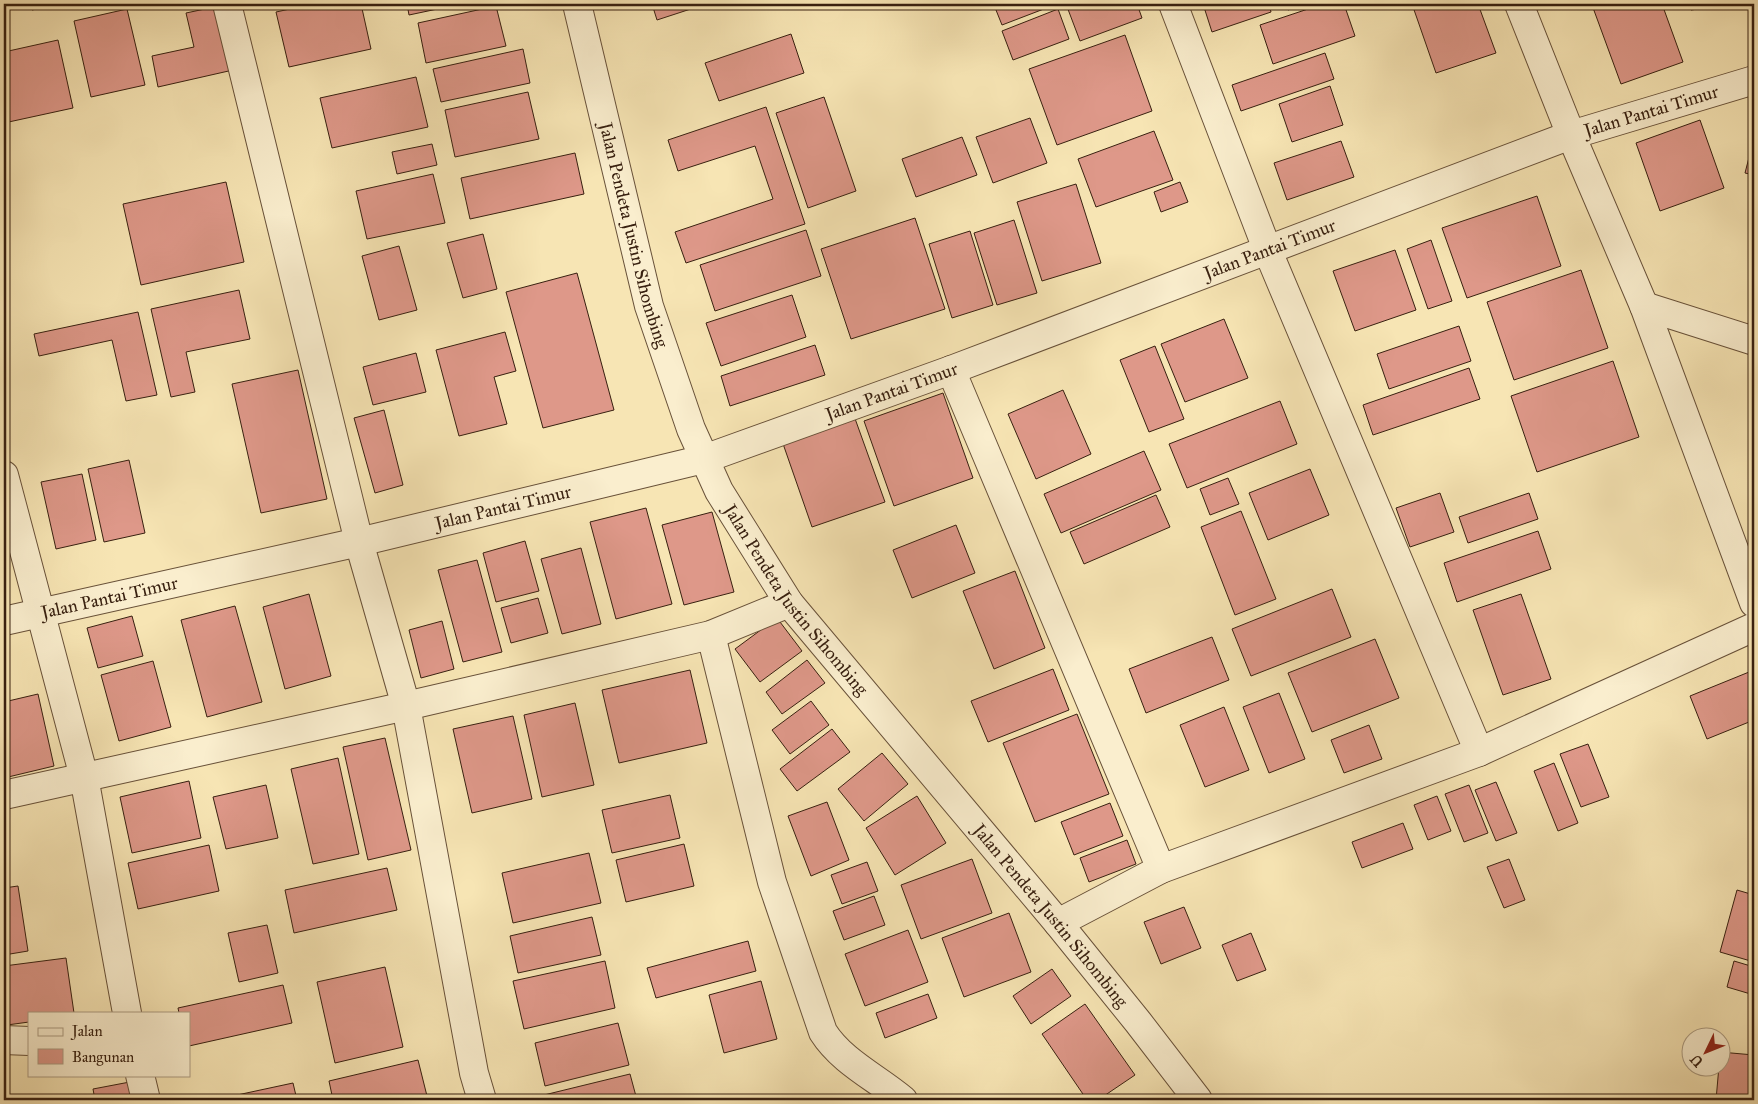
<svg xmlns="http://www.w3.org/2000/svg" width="1758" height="1104" viewBox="0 0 1758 1104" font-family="'IM FELL Great Primer',serif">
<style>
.building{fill:#de9889;stroke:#382010}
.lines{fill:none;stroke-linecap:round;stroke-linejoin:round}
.minor-casing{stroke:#685139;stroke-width:30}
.minor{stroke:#faeece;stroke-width:28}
.labels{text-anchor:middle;stroke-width:4;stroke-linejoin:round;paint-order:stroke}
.street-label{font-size:18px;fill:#382010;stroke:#faeece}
</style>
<rect width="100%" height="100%" fill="#f7e5b4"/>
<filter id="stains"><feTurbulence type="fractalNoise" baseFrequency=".004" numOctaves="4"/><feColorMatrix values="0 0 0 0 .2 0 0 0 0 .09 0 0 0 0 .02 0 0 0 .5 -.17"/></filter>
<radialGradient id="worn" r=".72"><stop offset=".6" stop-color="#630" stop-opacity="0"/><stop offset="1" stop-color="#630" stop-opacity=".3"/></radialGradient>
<!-- building -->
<path class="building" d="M31,4h29l-28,6z
M313,4h48l10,45 -82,18 -13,-55z
M407,4h54l-52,11z
M652,4h54l-49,16z
M998,4h50l1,3 -47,18 -8,-20z
M1066,4h71l5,14 -62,23z
M1203,4h66l2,8 -59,20z
M1286,4h19l-17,6z
M1323,4h21l11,32 -82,28 -13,-39z
M1412,4h66l18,49 -60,20z
M1595,4h67l21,58 -62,22 -29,-79z
M1690,4h42l-41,6z
M219,6l14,64 -75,17 -6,-31 42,-9 -8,-34z
M496,6l10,40 -80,17 -8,-40z
M127,9l18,76 -54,12 -17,-76z
M1058,9l11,30 -56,21 -11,-29z
M791,34l13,39 -85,28 -14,-38z
M1125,35l27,76 -95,34 -28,-76z
M58,40l15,68 -69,15v-71z
M523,49l7,34 -89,19 -8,-33z
M1325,53l9,26 -93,32 -9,-26z
M416,77l12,50 -96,21 -12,-50z
M1330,86l13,39 -51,17 -13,-38z
M528,92l11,47 -84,18 -10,-47z
M824,97l32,94 -48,17 -32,-95z
M766,107l39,117 -119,39 -11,-31 98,-33 -18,-53 -77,25 -10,-31z
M1030,118l17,45 -54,20 -17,-46z
M1700,120l24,68 -64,23 -24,-68z
M1154,131l19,49 -77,27 -18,-48z
M962,137l15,38 -61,22 -14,-38z
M1754,138v37l-9,-2z
M1341,141l13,36 -67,23 -13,-37z
M432,144l5,21 -40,9 -5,-22z
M575,153l9,41 -114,25 -9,-41z
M433,174l12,49 -78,16 -11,-48z
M226,182l18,80 -103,23 -18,-81z
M1180,182l8,20 -27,10 -7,-20z
M1076,184l25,79 -59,18 -25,-79z
M1537,196l24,70 -94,32 -25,-70z
M915,218l30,91 -94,30 -30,-90z
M1014,220l23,73 -40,12 -23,-72z
M806,230l15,46 -106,35 -15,-46z
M970,231l23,74 -41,13 -23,-74z
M483,234l14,55 -34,9 -16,-55z
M1431,240l21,61 -24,8 -21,-60z
M399,246l18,64 -38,10 -17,-64z
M1395,250l21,60 -61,21 -22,-60z
M1581,270l27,78 -94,32 -27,-78z
M577,273l37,137 -71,18 -37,-136z
M239,290l11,49 -64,13 9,40 -24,5 -20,-88z
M792,295l14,42 -85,29 -15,-43z
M138,312l19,83 -31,6 -14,-61 -73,16 -5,-22z
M1224,319l24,59 -63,24 -24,-58z
M1459,326l12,35 -82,28 -12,-35z
M505,332l11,39 -22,6 13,47 -48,12 -23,-86z
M815,345l10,30 -95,31 -9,-30z
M1155,346l29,73 -35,13 -29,-72z
M416,353l10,39 -53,13 -10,-38z
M1613,361l26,76 -102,35 -26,-76z
M1469,368l11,31 -107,36 -10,-30z
M298,370l29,129 -66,14 -29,-129z
M1063,390l28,64 -55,25 -28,-65z
M943,393l30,85 -79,28 -30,-85z
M1280,401l17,43 -110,44 -18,-44z
M384,410l19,75 -28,8 -21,-75z
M853,413l32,89 -73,25 -31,-89z
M1144,451l17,39 -100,43 -17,-39z
M129,460l16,73 -41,9 -16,-73z
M1310,469l19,46 -61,25 -19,-47z
M82,474l14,66 -40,9 -15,-67z
M1228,478l11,26 -29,11 -10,-26z
M1440,493l14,39 -44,15 -14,-39z
M1529,493l9,26 -70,24 -9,-26z
M1156,495l14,32 -86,37 -14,-32z
M646,508l26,96 -56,15 -26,-97z
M1241,511l35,88 -41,16 -34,-88z
M712,512l22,80 -50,13 -22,-80z
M956,525l19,48 -63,25 -19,-48z
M1538,531l13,38 -94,33 -13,-39z
M525,541l14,50 -43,11 -13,-49z
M581,548l20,76 -39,10 -21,-75z
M477,560l25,92 -39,10 -25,-92z
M1015,571l30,77 -51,21 -31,-78z
M1332,589l19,48 -100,39 -19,-47z
M309,594l22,82 -46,13 -22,-82z
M1521,594l30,85 -48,16 -30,-85z
M538,598l10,35 -37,10 -10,-35z
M235,606l27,96 -55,15 -26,-97z
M132,616l11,40 -45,12 -11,-40z
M777,618l25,33 -42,31 -25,-33z
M442,621l12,48 -33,9 -12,-48z
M1212,637l17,43 -83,33 -17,-44z
M1375,639l24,59 -87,34 -24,-59z
M807,660l18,23 -43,31 -16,-22z
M153,661l18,66 -52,14 -18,-66z
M1053,669l16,41 -81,32 -17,-41z
M690,670l17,73 -88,20 -17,-73z
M1754,670v50l-47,19 -17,-43z
M1279,693l26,66 -36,14 -26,-66z
M38,694l16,72 -50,12v-76z
M811,701l18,24 -39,29 -18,-24z
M575,703l19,82 -52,12 -18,-82z
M1224,707l25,63 -44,17 -25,-62z
M1077,714l32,80 -74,28 -32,-79z
M513,716l19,83 -60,14 -19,-84z
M1369,725l13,34 -38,14 -13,-33z
M832,729l18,23 -53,39 -17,-22z
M385,738l26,112 -43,10 -25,-113z
M1588,744l21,53 -28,10 -21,-53z
M882,753l26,31 -44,37 -26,-32z
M338,758l21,96 -46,10 -22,-95z
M1554,763l24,60 -20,8 -24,-60z
M189,781l12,57 -69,15 -12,-56z
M1496,782l21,51 -21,8 -21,-51z
M266,785l12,53 -52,11 -13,-52z
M1469,785l19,48 -24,9 -19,-48z
M670,795l10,43 -68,15 -10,-43z
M917,796l29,47 -51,32 -29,-47z
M1437,796l14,35 -23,9 -14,-35z
M827,802l22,58 -38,16 -23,-60z
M1110,803l13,33 -49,19 -13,-33z
M1403,823l10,26 -51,19 -10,-26z
M1127,840l9,24 -47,18 -9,-24z
M684,844l10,42 -68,16 -10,-42z
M209,845l10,46 -81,18 -10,-46z
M589,853l12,50 -88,20 -11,-50z
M972,859l20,54 -71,26 -20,-54z
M1509,859l16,41 -21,8 -17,-41z
M867,862l11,29 -36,13 -11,-29z
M387,868l10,42 -103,23 -9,-43z
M18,886l10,65 -24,4v-67z
M1737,890l17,5v67l-34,-10z
M874,896l11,29 -41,15 -11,-29z
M1184,907l17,41 -40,16 -17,-42z
M1009,913l22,59 -67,25 -22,-59z
M592,917l9,38 -83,18 -8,-37z
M267,925l11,48 -39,9 -11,-49z
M908,930l20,52 -63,24 -20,-52z
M1251,933l15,37 -29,11 -15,-36z
M748,941l8,30 -100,27 -9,-30z
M66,958l8,55h-45v9l-22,3 -3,-23v-36z
M605,961l10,47 -91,21 -11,-48z
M1734,961l20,6v28l-27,-8z
M385,967l18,80 -68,16 -18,-81z
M1052,969l19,27 -40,28 -18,-28z
M761,981l16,58 -53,14 -15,-58z
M283,985l9,38 -103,23v-33h-10l-1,-5z
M928,994l9,24 -52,20 -9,-25z
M1085,1004l50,71 -37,25h-11l-45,-66z
M618,1023l11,42 -84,21 -10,-43z
M1720,1052l34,3v45h-38l3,-34h1z
M418,1060l10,40h-95l-4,-19z
M630,1074l7,26h-92l-1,-5z
M135,1081l4,19h-44l-2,-11z
M293,1083l4,17h-83z"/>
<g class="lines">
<!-- minor casing -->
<g class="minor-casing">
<g id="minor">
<path d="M227,4l132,538 47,164 68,367 8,27"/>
<path id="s1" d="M577,4l72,302 42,123 28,62 70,112 269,320 80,99 60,78"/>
<path d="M1173,4l94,245 212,503"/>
<path d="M1519,4l52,131 73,171 110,297"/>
<path d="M1644,306l110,35"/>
<path d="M951,370l210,499"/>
<path d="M4,475l80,302 43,236"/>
<path id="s2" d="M4,621l355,-79 345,-83 247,-89 620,-235 183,-55"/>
<path d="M711,635l61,247 51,150c19,30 54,46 80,68"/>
<path d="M4,795l402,-89 305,-71 78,-32"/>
<path d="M1058,923l103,-54 318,-117 275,-125"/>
<path d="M4,1040l25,1"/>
<path d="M140,1075l6,25"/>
</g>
</g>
<!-- minor -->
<use href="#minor" class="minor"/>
</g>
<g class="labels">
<!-- street labels -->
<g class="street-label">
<text dy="6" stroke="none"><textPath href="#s2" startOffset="1728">Jalan Pantai Timur</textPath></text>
<text dy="6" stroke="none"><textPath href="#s1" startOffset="238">Jalan Pendeta Justin Sihombing</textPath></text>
<text dy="6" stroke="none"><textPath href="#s2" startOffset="1322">Jalan Pantai Timur</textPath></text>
<text dy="6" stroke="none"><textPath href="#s2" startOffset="918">Jalan Pantai Timur</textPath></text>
<text dy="6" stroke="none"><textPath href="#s2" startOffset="512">Jalan Pantai Timur</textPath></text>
<text dy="6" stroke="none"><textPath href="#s2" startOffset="108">Jalan Pantai Timur</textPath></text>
<text dy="6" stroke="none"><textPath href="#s1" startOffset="642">Jalan Pendeta Justin Sihombing</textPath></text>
<text dy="6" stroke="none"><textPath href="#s1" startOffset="1048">Jalan Pendeta Justin Sihombing</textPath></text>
</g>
</g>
<!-- margin -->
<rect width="1758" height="1104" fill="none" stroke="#f7e5b4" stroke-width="20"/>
<rect x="5" y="5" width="1748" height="1094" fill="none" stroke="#382010" stroke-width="2.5"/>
<rect x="10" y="10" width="1738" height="1084" fill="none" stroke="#382010"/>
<!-- legend -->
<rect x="28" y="1012" width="162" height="65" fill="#faeece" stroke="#ac9c82"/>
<rect x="38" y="1028" width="25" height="8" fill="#faeece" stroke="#ac9c82"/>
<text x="72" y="1036" font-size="15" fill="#382010">Jalan</text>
<rect x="38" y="1049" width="25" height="15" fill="#de9889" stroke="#ac9c82"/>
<text x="72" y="1062" font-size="15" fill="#382010">Bangunan</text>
<!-- north arrow -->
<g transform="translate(1706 1052) rotate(227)"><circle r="24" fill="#faeece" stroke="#ac9c82"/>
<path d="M0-4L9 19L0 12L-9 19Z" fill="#8f2418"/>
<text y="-8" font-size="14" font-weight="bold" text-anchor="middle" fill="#382010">U</text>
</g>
<rect width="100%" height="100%" filter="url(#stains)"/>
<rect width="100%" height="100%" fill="url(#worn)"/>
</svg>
